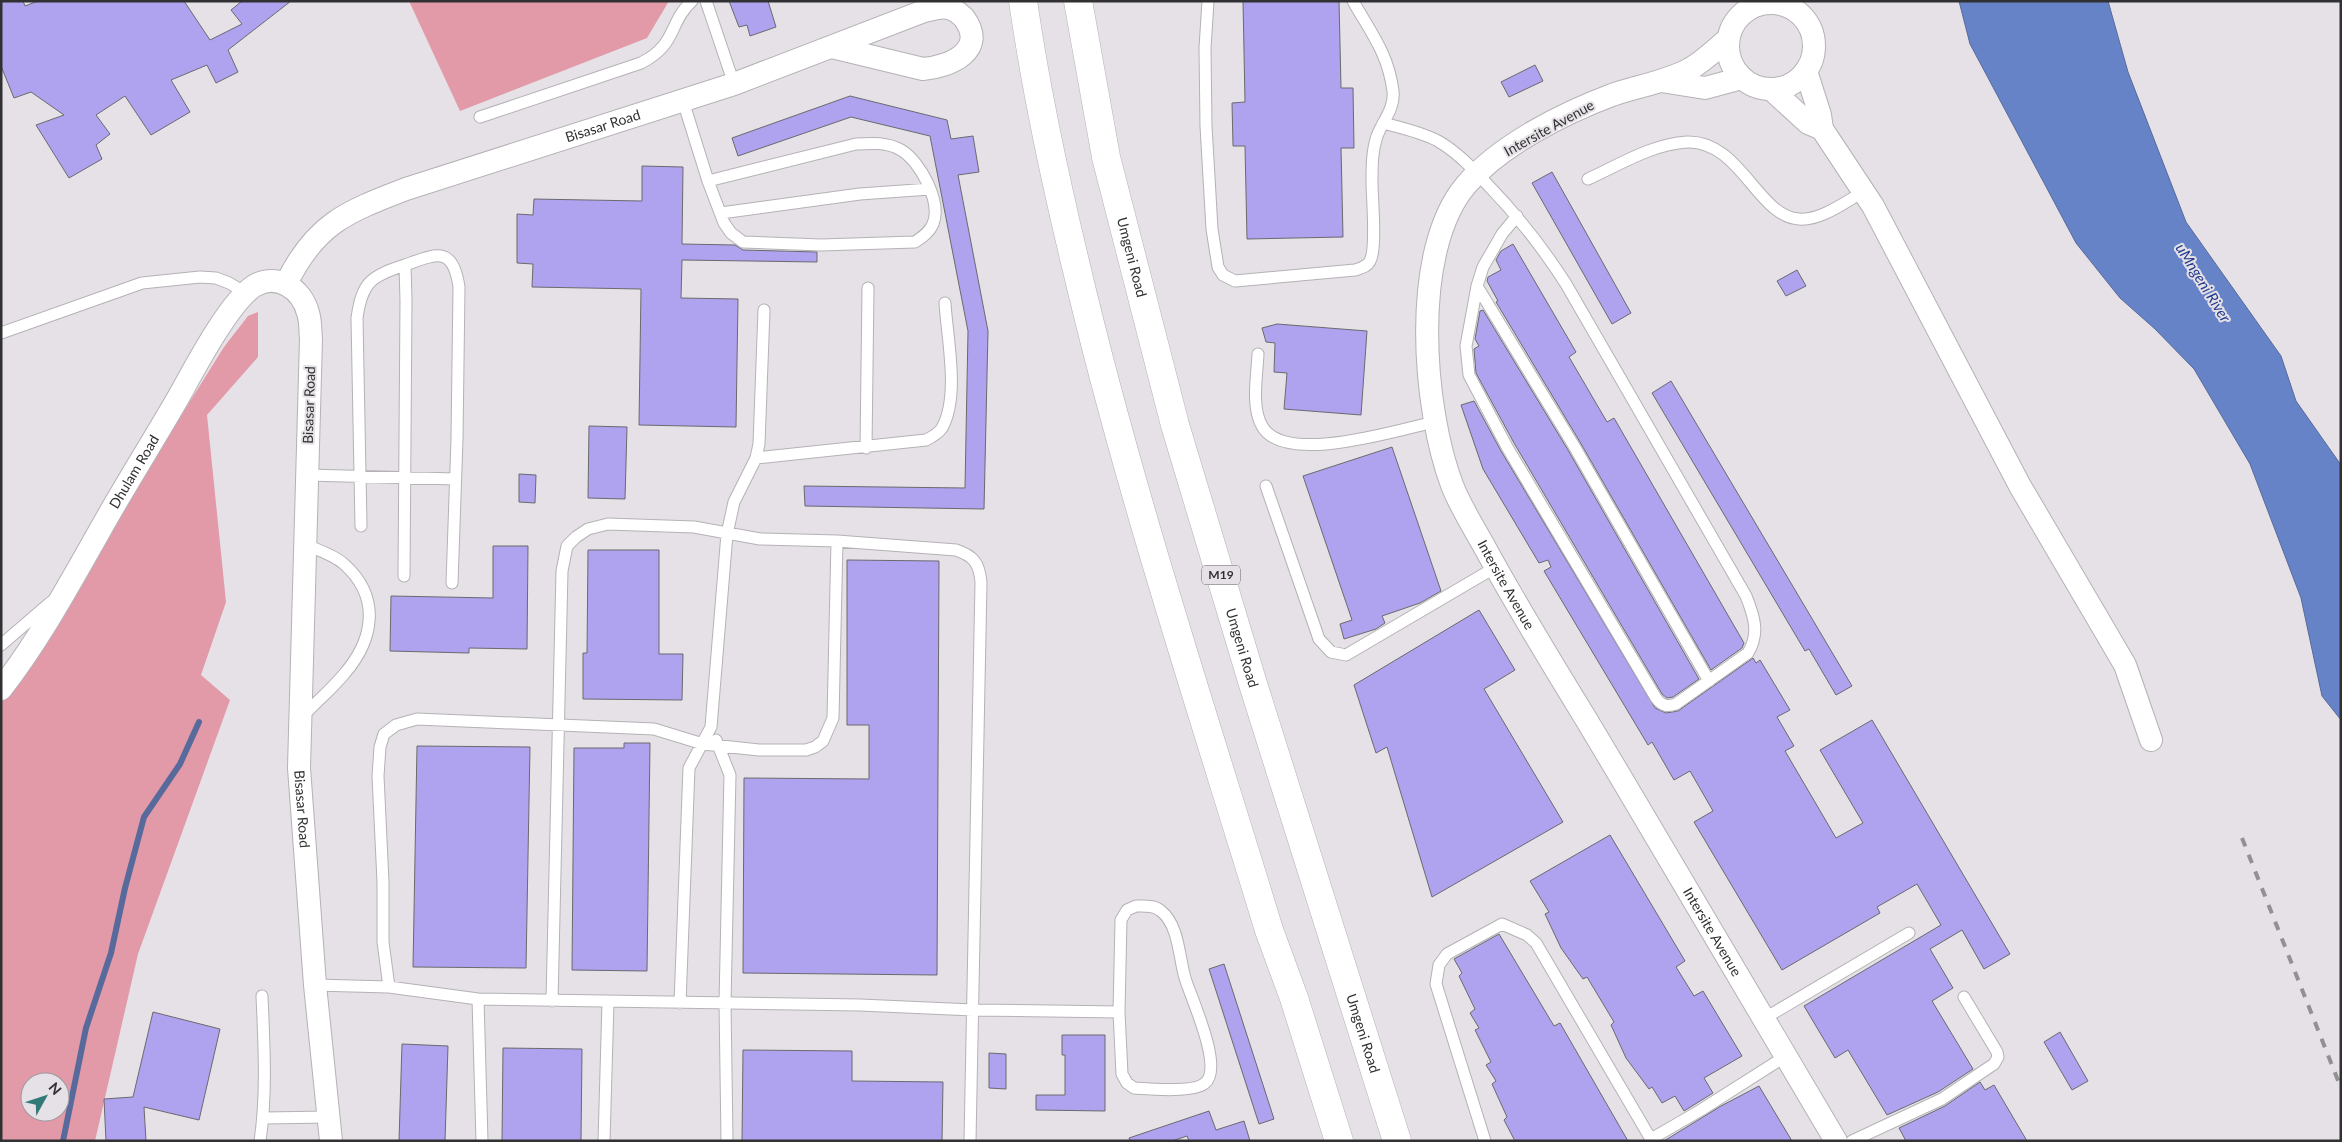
<svg xmlns="http://www.w3.org/2000/svg" width="2342" height="1142" viewBox="0 0 2342 1142" font-family="Lato,sans-serif">
<style>
.green{fill:#e29aa9;fill-rule:evenodd}
.water{fill:#6783c8;stroke:#576a9b}
.lines{fill:none;stroke-linecap:round;stroke-linejoin:round}
.stream{stroke:#576a9b;stroke-width:6}
.building{fill:#afa2ef;stroke:#6a6a6f}
.lane-casing{stroke:#b5b2b6;stroke-width:13}
.street-casing{stroke:#b5b2b6;stroke-width:24}
.highway-casing{stroke:#b5b2b6;stroke-width:29}
.lane{stroke:#fff;stroke-width:11}
.street{stroke:#fff;stroke-width:22}
.highway{stroke:#fff;stroke-width:28}
.rail{stroke:#929093;stroke-width:4;stroke-dasharray:9 9;stroke-linecap:butt}
.labels{text-anchor:middle;stroke-width:4;stroke-linejoin:round;paint-order:stroke}
.shield{fill:#e5e1e6;stroke:#676568;stroke-width:1}
.shield-label{font-size:12px;font-weight:bold;fill:#313032}
.street-label{font-size:14px;fill:#313032;stroke:#e5e1e6}
.water-label{font-size:15px;font-style:italic;fill:#213b8d;stroke:#e5e1e6}
</style>
<rect width="100%" height="100%" fill="#e5e1e6"/>
<!-- green -->
<path class="green" d="M409,1h260l-22,37 -187,73z
M258,312v45l-51,58 19,187 -25,73 29,25 -92,254 -43,187h-94v-438l223,-356 24,-31zM30,1082h30v30h-30z"/>
<!-- water -->
<path class="water" d="M1959,1h149l20,71 58,150 95,134 15,45 45,64v255l-19,-24 -21,-98 -51,-134 -56,-95 -39,-40 -35,-31 -44,-55 -106,-199z"/>
<g class="lines">
<!-- stream -->
<path class="stream" d="M63,1141l23,-113 25,-75 14,-65 19,-71 36,-53 19,-42"/>
</g>
<!-- building -->
<path class="building" d="M1,1h22l2,5 13,-5h146l26,39 32,-16 -11,-14 11,-9h49l-63,49 10,22 -22,11 -9,-18 -36,15 19,32 -39,23 -26,-39 -29,19 14,19 -14,11 6,14 -33,19 -33,-53 28,-10 -33,-23 -17,6 -13,-32z
M729,1h39l8,26 -26,9 -3,-11 -8,2z
M1243,1h96l2,87h12l1,60h-13l2,89 -96,2 -2,-93h-12l-1,-43 13,-1z
M1535,65l8,16 -34,16 -8,-15z
M850,96l97,24 4,19 22,-3 6,36 -21,3 30,156 -4,178 -179,-3 -1,-20 161,2 3,-157 -38,-195 -79,-19 -113,39 -6,-18z
M642,166l41,1 -1,77 53,1 8,5 74,2v10l-135,-2 -1,38 57,1 -2,128 -97,-2 2,-136 -109,-2 1,-23 -16,-1v-49l16,1 1,-16 108,2z
M1552,172l79,141 -19,11 -80,-141z
M1513,244l63,108 -7,5 38,65 7,-4 130,225 -2,5 -31,22 -131,-228 -84,-140 2,-1 -11,-20 1,-4 13,-7 -5,-10 5,-9z
M1797,270l9,16 -20,10 -9,-15z
M1483,310l85,140 131,229 -26,18 -6,1 -5,-4 -148,-251 -38,-70 -2,-24 5,-3 -4,-7 5,-28z
M1277,324l90,7 -6,84 -77,-6 3,-36 -13,-1 1,-29 -9,-1 -4,-14z
M1671,381l181,305 -16,9 -27,-46 -4,2 -153,-258z
M1474,401l27,50 154,257 11,5 12,-2 75,-53 3,5 4,-3 30,50 -13,7 17,29 -9,5 51,87 27,-15 -43,-73 52,-30 138,234 -26,15 -22,-39 -32,19 23,39 -21,13 41,68 -35,23 -51,23 -39,-65 -13,8 -31,-52 137,-81 -24,-41 -40,23 3,6 -98,57 -88,-148 19,-11 -23,-40 -16,9 -22,-38 -4,3 -104,-174 7,-4 -3,-7 -9,3 -56,-94 -22,-64z
M589,426l38,1 -2,72 -37,-1z
M1392,447l49,144 -21,12 -38,13 3,7 -9,6 -32,10 -4,-15 12,-4 -49,-144z
M519,474l17,1 -1,28 -16,-1z
M493,546h35l-1,103 -58,-1v5l-79,-2 1,-55 102,2z
M588,550h71v104h24l-1,46 -99,-1v-46h4z
M847,560l92,1 -2,414 -194,-2 1,-195 125,1v-54h-22z
M1479,610l36,60 -31,19 79,133 -131,75 -45,-150 -11,6 -22,-68z
M624,743h26l-3,228 -75,-1 2,-222h50z
M417,746l113,1 -4,221 -113,-1z
M1610,835l75,126 -9,6 18,29 9,-5 39,65 -38,22 9,15 -29,18 -9,-15 -13,7 -10,-16 -3,2 -23,-31 -15,-33 3,-3 -27,-45 -4,2 -22,-31 -16,-34 4,-2 -19,-31z
M1499,934l55,92 6,-3 68,118h-113l-11,-21 3,-3 -15,-33 4,-3 -10,-16 5,-3 -16,-32 4,-2 -9,-15 5,-4 -16,-33 3,-3 -8,-14z
M1224,964l50,155 -15,5 -50,-155z
M153,1012l67,17 -21,91 -55,-13 2,34h-40l-2,-42 29,-2z
M2060,1032l28,49 -16,9 -28,-48z
M1062,1035h43v76l-69,-1v-15h29v-40h-3z
M402,1044l46,2 -3,95h-46z
M503,1048l79,1 -1,92h-79z
M743,1050l109,1v30l91,1 -1,59h-200z
M989,1053l17,1v35l-17,-1z
M1980,1082l5,8 9,-5 33,56h-121l-7,-13 46,-22z
M1759,1086l33,55h-128l57,-35z
M1209,1111l7,19 28,-9 6,20h-61l-2,-5 -15,5h-42l-1,-3z"/>
<g class="lines">
<!-- lane casing -->
<g class="lane-casing">
<path id="lane" d="M706,1l28,83
M1208,1l-3,47 1,78 6,103 6,38 5,8 12,6 120,-11c6,-2 12,-3 15,-9 7,-12 2,-63 2,-79 0,-16 0,-31 5,-46 6,-15 18,-28 16,-45 -5,-38 -22,-58 -40,-90
M683,101l25,80 16,42 7,10 12,9 78,3 94,-3c7,-5 14,-9 18,-18 9,-22 -13,-63 -32,-74 -14,-8 -29,-7 -45,-6l-148,37
M480,117l161,-54c37,-19 27,-40 51,-62
M1383,123c19,5 38,9 55,18 19,11 34,27 49,43 30,31 56,64 79,100l180,312c8,20 14,37 2,57l-72,51c-9,3 -14,2 -20,-6l-149,-251 -38,-72 -3,-29 11,-60 6,-19 19,-33 15,-18
M1588,179c31,-14 64,-35 99,-37 53,-2 71,75 112,77 22,2 47,-18 66,-28
M721,213l139,-19 70,-5
M1477,286l97,160 135,235
M1,333l141,-50 58,-6 16,1 13,5 17,10
M1258,354c-1,22 -7,53 4,72 22,40 136,4 172,-4
M866,448l2,-160
M756,458l170,-18c6,-3 12,-6 16,-12 18,-32 5,-90 3,-125
M307,475l148,4
M1266,486l53,153 12,13 15,3 150,-88
M361,526l-4,-208c5,-36 14,-42 48,-53
M404,576l2,-275 -1,-36c31,-11 48,-20 54,22l-2,152 -5,144
M1,645l50,-43
M302,717c14,-15 30,-28 43,-44 29,-34 36,-76 -1,-109 -10,-9 -26,-14 -38,-19
M716,740l14,35 -5,227 2,139
M1136,906c9,0 18,-1 25,5 18,14 18,47 24,67 6,20 39,90 20,105 -11,10 -56,6 -71,5l-7,-5 -5,-9 -3,-62 2,-92 6,-10z
M315,985l74,2 89,12 382,6 113,5 146,2
M389,987l-6,-45v-60l-5,-106 2,-29 4,-13 12,-9 21,-6 237,10 49,15 56,6h47l9,-3 8,-6 10,-23 4,-177
M478,999l4,142
M552,1001l10,-430 5,-25 9,-9 12,-8 20,-5 86,3 66,12 77,2 119,9c18,6 23,13 25,32l-11,559
M680,1003l9,-235 22,-41 16,-193 7,-32 22,-44 3,-14 5,-134
M1765,1018l144,-85
M264,1118l65,-1
M1651,1139l50,-29 85,-54
M260,1141c7,-48 4,-96 2,-145
M604,1141l4,-139
M1485,1141l-49,-157 3,-19 8,-11 55,-30 25,11 9,8 116,198
M1852,1141l90,-42 52,-35 4,-7 -1,-5 -33,-55"/>
</g>
<!-- street casing -->
<g class="street-casing">
<g id="street">
<circle cx="1771" cy="46" r="43"/>
<path id="s1" d="M1728,39c-12,10 -24,22 -38,30 -24,13 -52,17 -78,26 -48,18 -112,50 -146,90 -56,66 -43,223 -14,300 8,21 21,41 32,61 32,59 67,116 102,173 84,140 166,281 250,422"/>
<path d="M1806,71l14,44 2,14 51,77 147,280 105,179 26,75"/>
<path d="M1661,81l44,7 37,-10"/>
<path d="M1771,89l37,34 14,6"/>
<path id="s2" d="M286,284c29,-60 60,-72 120,-95l328,-105 190,-73c7,-1 16,-5 24,-3 6,1 11,5 16,10 24,32 -14,49 -41,51l-91,-22"/>
<path id="s3" d="M1,689c38,-49 68,-104 98,-157 25,-45 53,-89 79,-134 15,-27 51,-96 76,-112 23,-14 48,3 54,27 3,8 2,18 3,26l-12,429 16,217 16,156"/>
</g>
</g>
<!-- highway casing -->
<g class="highway-casing">
<g id="highway">
<path d="M1023,1c13,90 32,178 53,265 53,225 126,444 193,664l25,68 45,143"/>
<path id="s4" d="M1078,1l28,156 69,268 78,259 144,457"/>
</g>
</g>
<!-- lane -->
<use href="#lane" class="lane"/>
<!-- street -->
<use href="#street" class="street"/>
<!-- highway -->
<use href="#highway" class="highway"/>
<!-- rail -->
<path class="rail" d="M2242,838l99,250"/>
</g>
<g class="labels">
<!-- shield labels -->
<rect class="shield" x="1202" y="565.5" width="38" height="19" rx="4"/>
<g class="shield-label">
<text x="1221" y="579">M19</text>
</g>
<!-- street labels -->
<g class="street-label">
<text dy="5" stroke="none"><textPath href="#s2" startOffset="365">Bisasar Road</textPath></text>
<text transform="translate(1549 128) rotate(-29)" y="5">Intersite Avenue</text>
<text dy="5" stroke="none"><textPath href="#s4" startOffset="262">Umgeni Road</textPath></text>
<text transform="translate(309 405) rotate(-88)" y="5">Bisasar Road</text>
<text dy="5" stroke="none"><textPath href="#s3" startOffset="255">Dhulam Road</textPath></text>
<text dy="5" stroke="none"><textPath href="#s1" startOffset="728">Intersite Avenue</textPath></text>
<text dy="5" stroke="none"><textPath href="#s4" startOffset="668">Umgeni Road</textPath></text>
<text dy="5" stroke="none"><textPath href="#s3" startOffset="1044">Bisasar Road</textPath></text>
<text dy="5" stroke="none"><textPath href="#s1" startOffset="1132">Intersite Avenue</textPath></text>
<text dy="5" stroke="none"><textPath href="#s4" startOffset="1072">Umgeni Road</textPath></text>
</g>
<!-- water labels -->
<g class="water-label">
<text transform="translate(2203 283) rotate(58)" y="5">uMngeni River</text>
</g>
</g>
<!-- border -->
<rect width="2342" height="1142" fill="none" stroke="#313032" stroke-width="5"/>
<!-- north arrow -->
<g transform="translate(45 1097) rotate(50)"><circle r="24" fill="#e5e1e6" stroke="#9d9a9e"/>
<path d="M0-4L9 19L0 12L-9 19Z" fill="#317a77"/>
<text y="-8" font-size="14" font-weight="bold" text-anchor="middle" fill="#313032">N</text>
</g>
</svg>
